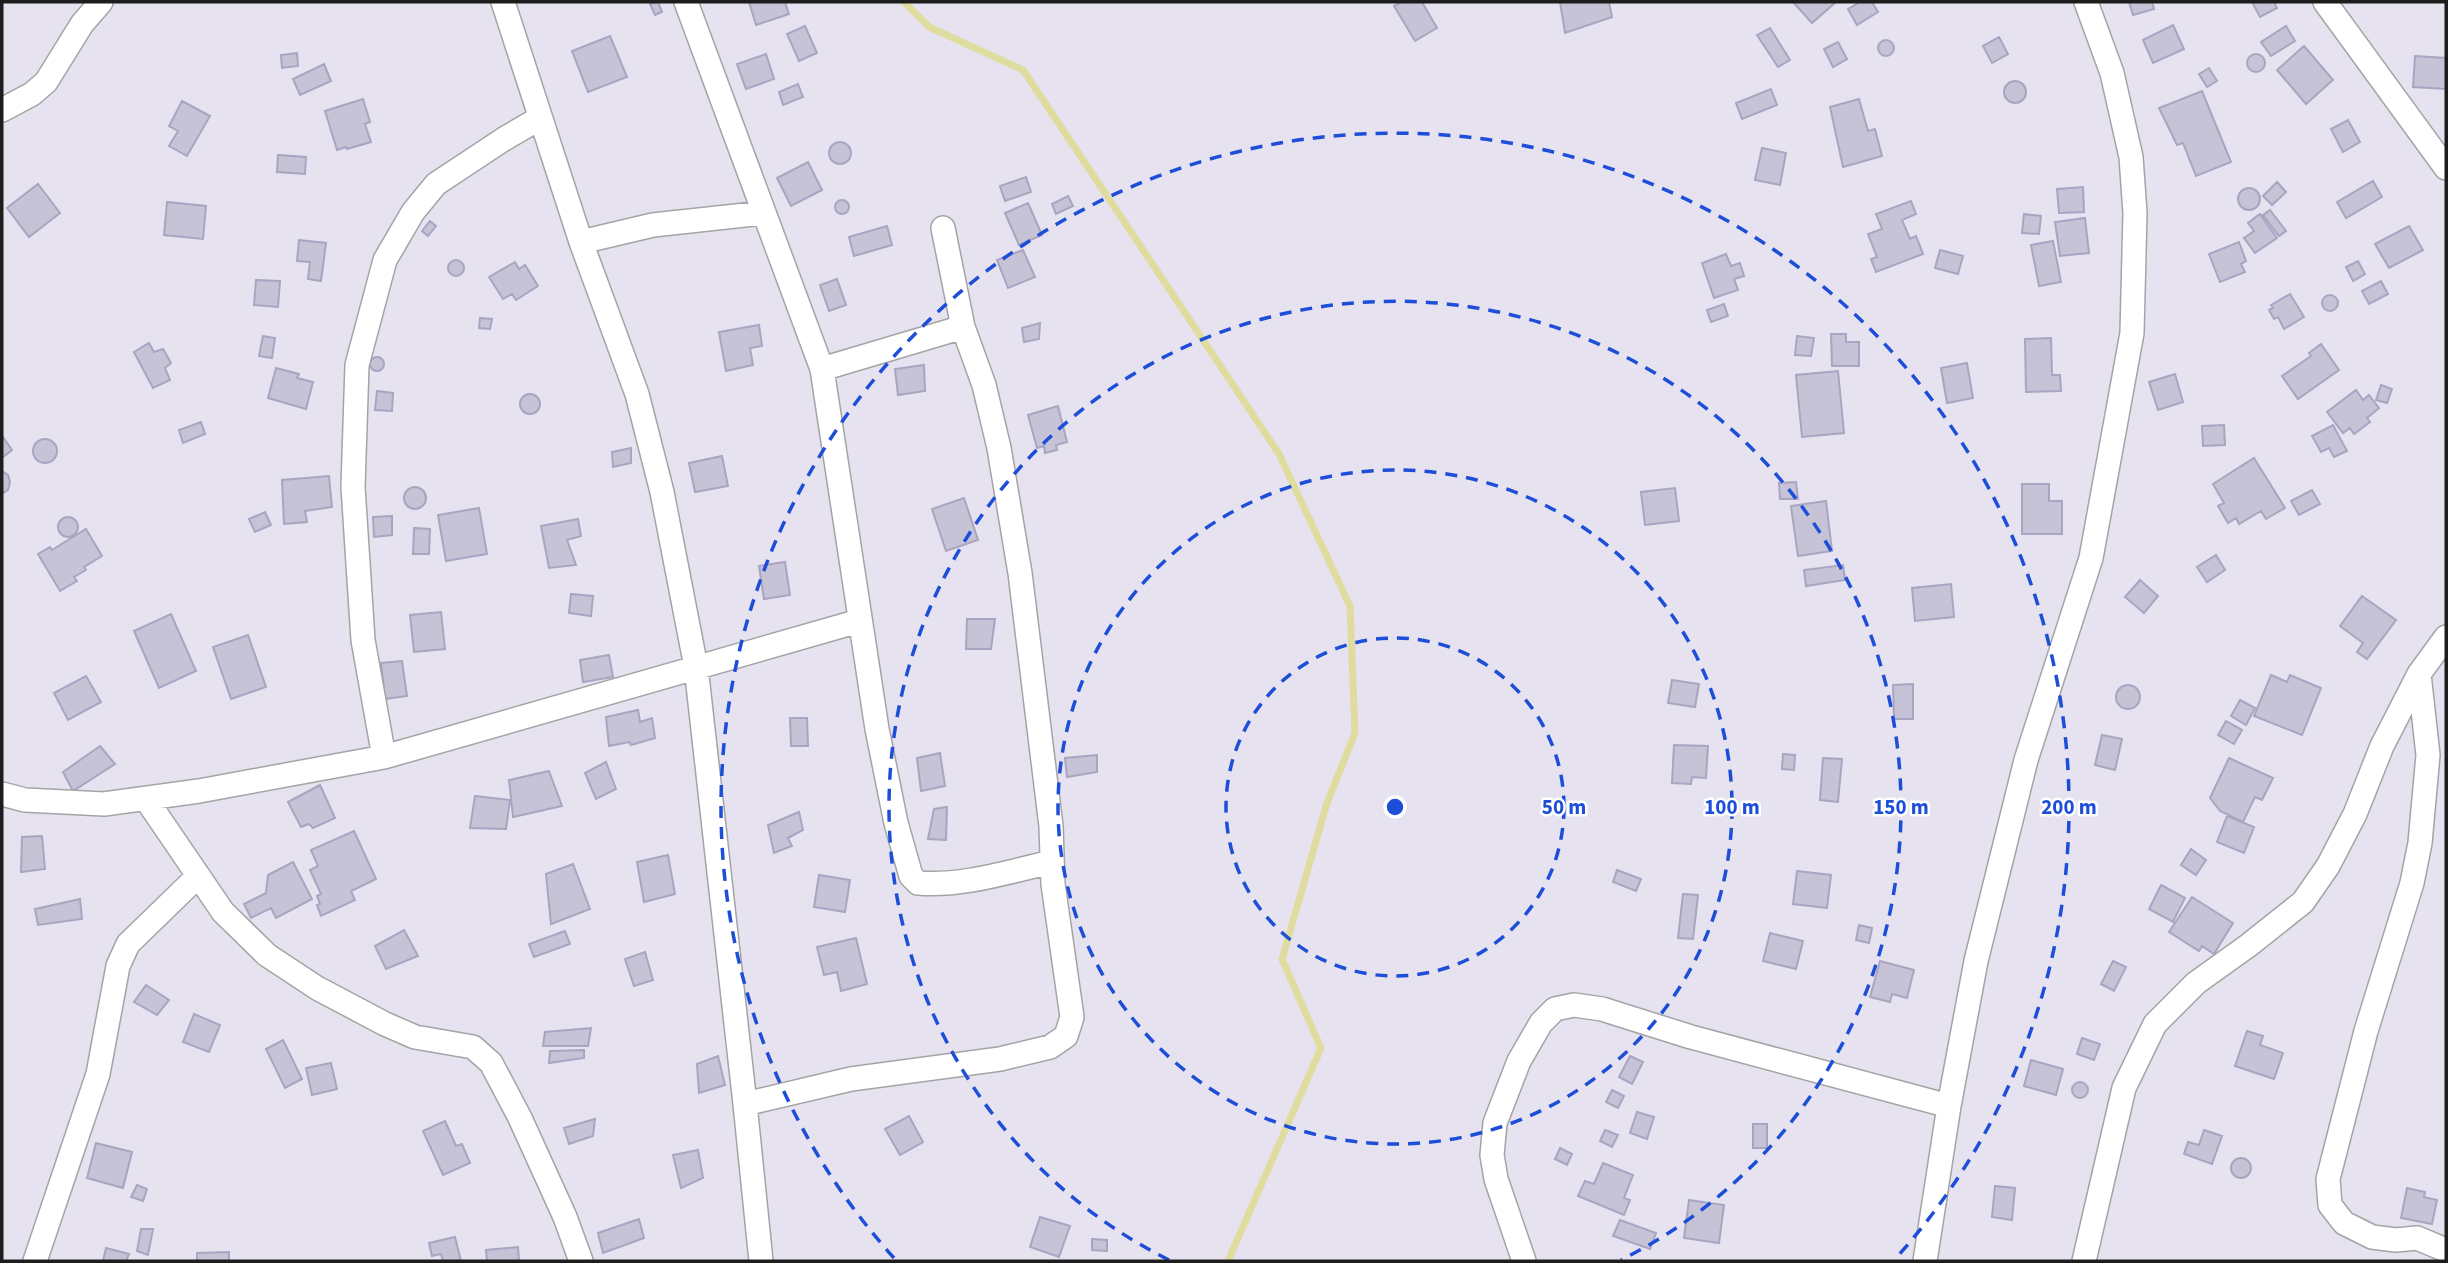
<svg xmlns="http://www.w3.org/2000/svg" width="2448" height="1263" viewBox="0 0 2448 1263" font-family="'Source Sans 3',sans-serif">
<style>
.lines{fill:none;stroke-linecap:round;stroke-linejoin:round}
.stream{stroke:#dfdca0;stroke-width:7}
.building{fill:#c6c3d6;stroke:#a9a4c1;stroke-width:2}
.minor-casing{stroke:#a4a4a4;stroke-width:26}
.minor{stroke:#fff;stroke-width:23}
.ring{fill:none;stroke:#1d4ed8;stroke-width:3.5;stroke-dasharray:12 9}
.centre{fill:#1d4ed8;stroke:#fff;stroke-width:3.5}
.ring-label{font-size:21px;text-anchor:middle;font-weight:bold;fill:#1d4ed8;stroke:#fff;stroke-width:5;stroke-linejoin:round;paint-order:stroke}
</style>
<rect width="100%" height="100%" fill="#e7e2ef"/>
<g class="lines">
<!-- stream -->
<path class="stream" d="M904,2l25,25 94,43 256,384 71,152 5,127 -28,70 -45,156 39,89 -93,213"/>
</g>
<!-- building -->
<path class="building" d="M658,2l4,10 -7,3 -5,-11z
M749,2h36l4,12 -33,11z
M1402,2h20l15,26 -22,13 -21,-35z
M1560,2h49l3,15 -47,16z
M1793,2h43l-24,21z
M1860,2h12l6,10 -21,13 -9,-16z
M2129,2h23l2,7 -21,6z
M2252,2h22l3,6 -17,9z
M2173,25l11,24 -31,14 -10,-23z
M805,26l12,27 -18,8 -12,-27z
M2286,26l9,15 -24,15 -10,-14z
M1770,28l20,32 -12,7 -21,-32z
M610,36l17,41 -39,15 -16,-41z
M1999,37l9,17 -16,9 -9,-17z
M1878 48a8 8 0 1 1 16 0a8 8 0 1 1-16 0Z
M1838,42l9,17 -14,8 -9,-18z
M2304,46l29,34 -27,24 -29,-34z
M297,53l1,13 -16,2 -1,-13z
M2247 63a9 9 0 1 1 18 0a9 9 0 1 1-18 0Z
M766,54l8,25 -28,10 -9,-25z
M2415,56l31,2v31l-33,-2z
M324,64l7,17 -31,14 -7,-16z
M2209,68l8,13 -10,6 -8,-13z
M2004 92a11 11 0 1 1 22 0a11 11 0 1 1-22 0Z
M798,84l5,13 -20,8 -4,-13z
M1771,89l6,16 -35,14 -6,-16z
M2202,91l29,71 -35,14 -13,-33 -6,2 -18,-37z
M363,99l7,23 -5,2 6,18 -24,7 -1,-2 -9,3 -12,-39z
M1859,99l9,32 7,-2 7,27 -39,11 -13,-60z
M182,101l28,15 -23,40 -18,-10 9,-15 -9,-5z
M2348,120l12,22 -17,10 -12,-23z
M829 153a11 11 0 1 1 22 0a11 11 0 1 1-22 0Z
M1762,148l24,5 -6,32 -25,-5z
M278,155l28,2 -1,17 -28,-2z
M808,162l14,28 -31,16 -14,-28z
M1026,177l5,15 -26,9 -5,-15z
M2373,181l9,16 -36,21 -9,-16z
M2277,182l9,10 -14,13 -9,-9z
M38,184l22,29 -31,24 -22,-29z
M2083,187l1,25 -25,1 -2,-24z
M2238 199a11 11 0 1 1 22 0a11 11 0 1 1-22 0Z
M1068,196l5,10 -17,8 -4,-10z
M835 207a7 7 0 1 1 14 0a7 7 0 1 1-14 0Z
M1911,201l5,13 -14,6 8,19 6,-3 7,18 -47,18 -5,-13 6,-2 -9,-23 14,-5 -6,-15z
M167,202l39,4 -3,33 -39,-4z
M1028,203l14,32 -23,10 -14,-32z
M2270,210l16,21 -7,5 -16,-21z
M2024,214l17,2 -2,18 -17,-1z
M2260,214l17,24 -22,15 -11,-15 10,-7 -6,-8z
M2085,218l4,35 -29,3 -5,-34z
M430,221l6,5 -8,10 -6,-5z
M887,226l5,19 -38,11 -5,-19z
M2409,226l14,24 -34,18 -14,-24z
M299,240l27,3 -5,38 -13,-2 2,-17 -13,-1z
M2053,241l8,41 -22,4 -8,-41z
M2239,242l7,19 -5,3 4,8 -25,10 -11,-28z
M1023,250l12,27 -27,11 -11,-28z
M1940,250l23,6 -5,18 -23,-6z
M1726,254l5,12 9,-3 4,13 -10,3 4,11 -24,8 -12,-35z
M448 268a8 8 0 1 1 16 0a8 8 0 1 1-16 0Z
M2358,261l7,13 -12,7 -7,-14z
M515,262l4,7 6,-4 13,21 -22,14 -4,-6 -9,5 -14,-22z
M837,279l9,26 -17,6 -9,-26z
M256,280l24,1 -2,26 -24,-2z
M2381,281l7,13 -19,10 -7,-13z
M2290,294l14,23 -20,12 -6,-12 -4,2 -5,-9 4,-2 -2,-3z
M2322 303a8 8 0 1 1 16 0a8 8 0 1 1-16 0Z
M1724,304l4,12 -17,6 -4,-12z
M480,318l12,1 -2,10 -11,-1z
M1040,323l-1,16 -15,3 -2,-14z
M759,325l3,21 -12,2 3,17 -27,6 -7,-39z
M1831,334h15v8h13v24h-27z
M263,336l12,2 -3,20 -13,-2z
M1797,336l17,2 -3,18 -16,-1z
M2051,338l1,37h8l1,16 -35,1 -1,-53z
M149,343l5,9 9,-3 8,14 -6,5 5,12 -17,8 -19,-36z
M2321,344l18,26 -41,29 -16,-23 29,-20 -2,-3z
M370 364a7 7 0 1 1 14 0a7 7 0 1 1-14 0Z
M1967,363l6,35 -26,5 -6,-35z
M924,365l1,26 -27,4 -3,-26z
M276,368l23,6 -2,4 16,4 -7,27 -38,-11z
M1838,371l6,62 -42,4 -6,-62z
M2175,374l8,28 -25,8 -9,-28z
M2381,385l11,4 -5,14 -11,-3z
M2356,390l7,10 6,-5 10,13 -12,10 3,4 -16,12 -4,-6 -7,5 -16,-21z
M377,391l16,2 -1,18 -17,-1z
M520 404a10 10 0 1 1 20 0a10 10 0 1 1-20 0Z
M1058,406l9,36 -11,3 1,5 -12,3 -1,-7 -7,2 -9,-33z
M201,422l4,12 -22,9 -4,-13z
M2224,425l1,20 -22,1 -1,-20z
M2333,425l14,26 -13,6 -5,-9 -8,4 -9,-16z
M3,437l9,13 -10,8v-20z
M33 451a12 12 0 1 1 24 0a12 12 0 1 1-24 0Z
M631,448v15l-18,4 -1,-15z
M722,456l6,30 -33,6 -6,-29z
M2254,458l31,50 -19,11 -5,-8 -22,13 -3,-6 -8,5 -10,-17 6,-3 -11,-19z
M2,471l6,4 2,7 -2,8 -6,4z
M329,476l3,31 -27,4 2,11 -23,2 -2,-44z
M1796,482l2,17h-18l-1,-16z
M2022,484h27v17h13v33h-40z
M404 498a11 11 0 1 1 22 0a11 11 0 1 1-22 0Z
M1675,488l4,33 -34,4 -4,-33z
M2312,490l8,14 -21,11 -8,-14z
M964,498l14,42 -32,11 -14,-42z
M1826,501l6,50 -34,5 -7,-50z
M479,508l8,46 -41,7 -8,-46z
M265,512l6,13 -16,7 -6,-13z
M392,516v19l-18,2 -1,-20z
M58 527a10 10 0 1 1 20 0a10 10 0 1 1-20 0Z
M578,519l3,17 -14,4 9,25 -27,3 -8,-42z
M414,528l16,1 -1,25h-16z
M86,529l16,27 -18,11 2,3 -12,7 3,4 -17,10 -22,-37 12,-7 2,3z
M2216,555l9,15 -18,12 -10,-15z
M785,562l5,33 -26,4 -5,-33z
M1843,565l2,15 -39,6 -2,-16z
M2140,580l18,16 -14,17 -19,-16z
M1951,584l3,33 -39,4 -3,-33z
M571,594l22,2 -2,20 -22,-3z
M2362,596l34,24 -29,39 -10,-7 6,-9 -23,-17z
M441,612l4,37 -31,3 -4,-37z
M171,614l25,57 -37,17 -25,-57z
M967,619h28l-4,30h-25z
M248,635l18,52 -35,12 -18,-52z
M609,655l4,22 -30,5 -3,-22z
M402,661l5,35 -22,3 -4,-36z
M2271,675l16,7 3,-7 31,13 -19,47 -48,-19z
M86,676l15,26 -33,18 -14,-27z
M1672,680l27,4 -4,23 -27,-4z
M1913,684v35h-19l-1,-34z
M2116 697a12 12 0 1 1 24 0a12 12 0 1 1-24 0Z
M2240,700l15,8 -9,17 -15,-9z
M638,710l2,12 12,-4 3,20 -24,7 -2,-3 -20,4 -3,-29z
M790,718h17l1,28h-17z
M2226,721l16,9 -8,14 -16,-9z
M2102,735l20,4 -7,31 -20,-5z
M1674,745l34,1 -2,32 -14,-1 -1,7 -19,-1z
M100,746l15,18 -42,27 -10,-19z
M940,753l5,33 -24,5 -4,-33z
M1783,754l12,1 -1,15 -12,-1z
M1097,755v17l-30,5 -2,-19z
M1823,758l19,1 -4,43 -18,-2z
M2229,758l44,20 -11,22 -7,-3 -12,25 -23,-11 -10,-13z
M606,762l10,27 -20,10 -11,-26z
M549,771l13,35 -49,11 -4,-37z
M320,785l15,33 -22,10 -4,-4 -8,3 -13,-25z
M475,796l35,4 -4,29 -36,-1z
M947,807l-1,33 -18,-1 6,-30z
M799,812l4,18 -15,8 4,8 -18,7 -6,-28z
M2227,816l27,11 -10,26 -27,-11z
M354,831l22,48 -25,12 4,9 -34,16 -4,-11 3,-1 -3,-8 4,-2 -11,-24 8,-4 -7,-16z
M42,836l3,33 -24,3 1,-35z
M2191,849l15,11 -10,15 -15,-10z
M668,855l7,39 -31,8 -7,-40z
M293,862l19,37 -36,19 -5,-10 -20,10 -7,-14 22,-11 2,-18z
M573,864l17,45 -39,15 -5,-50z
M1617,870l24,9 -5,12 -23,-9z
M1797,871l34,4 -4,33 -34,-4z
M819,875l31,5 -5,32 -31,-5z
M2161,885l24,13 -12,24 -24,-13z
M1683,894l15,1 -5,44 -15,-1z
M2192,897l41,26 -19,31 -12,-8 -3,5 -30,-19z
M80,899l2,20 -44,6 -3,-16z
M1859,925l13,3 -3,15 -13,-3z
M404,930l14,26 -32,13 -11,-23z
M565,931l5,13 -36,13 -5,-13z
M1770,933l33,8 -7,28 -33,-8z
M856,938l11,46 -26,7 -4,-19 -13,3 -7,-28z
M645,952l8,28 -19,6 -9,-27z
M1880,961l34,9 -7,28 -15,-4 -2,8 -20,-5z
M2113,961l13,6 -12,24 -13,-7z
M146,985l23,15 -12,15 -23,-13z
M194,1014l26,11 -11,27 -26,-10z
M591,1028l-3,18h-45l2,-14z
M2247,1031l16,5 -3,9 23,8 -9,26 -39,-13z
M2082,1038l18,6 -6,16 -17,-6z
M283,1040l19,39 -17,9 -19,-39z
M584,1050v8l-35,5 1,-12z
M718,1056l7,29 -26,8 -2,-29z
M1630,1056l13,6 -11,22 -13,-7z
M2031,1060l32,9 -7,26 -32,-9z
M331,1063l6,26 -25,6 -6,-27z
M2072 1090a8 8 0 1 1 16 0a8 8 0 1 1-16 0Z
M1612,1090l12,6 -6,12 -12,-6z
M1637,1112l17,5 -7,22 -17,-6z
M909,1116l14,26 -23,13 -15,-26z
M595,1119l-2,17 -24,8 -5,-16z
M445,1121l11,25 6,-2 8,19 -27,12 -20,-44z
M1753,1124h14v24h-14z
M1605,1130l13,5 -6,12 -12,-6z
M2204,1130l18,6 -10,28 -28,-10 4,-12 11,3z
M96,1143l36,9 -9,36 -36,-10z
M1560,1148l12,6 -5,11 -12,-6z
M698,1150l5,28 -22,10 -8,-33z
M2231 1168a10 10 0 1 1 20 0a10 10 0 1 1-20 0Z
M1603,1163l30,12 -9,23 6,2 -6,15 -46,-19 7,-15 9,3z
M137,1185l10,4 -4,12 -12,-4z
M1995,1186l20,2 -3,32 -20,-3z
M2407,1188l18,4 -1,5 13,3 -5,24 -31,-6z
M1689,1200l35,5 -5,38 -35,-5z
M1040,1217l30,9 -11,31 -29,-10z
M639,1219l5,19 -41,15 -5,-20z
M1620,1220l36,13 -6,16 -37,-13z
M141,1229h12l-5,26 -11,-4z
M455,1237l6,24h-18l-2,-7 -9,2 -3,-13z
M1092,1239l15,1v11l-15,-1z
M518,1247l1,14h-32l-1,-11z
M106,1248l23,6 -3,7h-23z
M229,1252v9h-32v-8z"/>
<g class="lines">
<!-- minor casing -->
<g class="minor-casing">
<path id="minor" d="M503,2l78,240 56,152 25,98 34,175 49,437 16,157
M686,2l136,367 55,360 19,94 15,53 7,7c44,4 92,-12 134,-21
M2325,2l121,166
M2,110l30,-16 14,-12 36,-58 19,-22
M581,242l72,-17 111,-12
M822,369l141,-42
M2419,674l9,81 -8,88 -8,40 -46,148 -38,148 2,26 14,18 28,14 24,3 21,-2 29,12
M384,757l-21,-117 -10,-153 4,-122 28,-105 28,-48 23,-28 68,-45 36,-21
M2,794l23,6 79,4 95,-13 185,-34 475,-136
M146,799l77,113 44,43 50,33 68,36 30,13 58,10 18,16 29,55 45,99 16,44
M745,1104l106,-25 149,-20 50,-12 16,-11 6,-19 -19,-133 -2,-58 -31,-253 -21,-125 -15,-63 -21,-58 -20,-99
M35,1261l63,-187 20,-108 10,-22 70,-68
M1524,1261l-28,-82 -4,-24 3,-32 24,-62 22,-38 14,-14 19,-4 28,4 89,28 258,69
M1925,1261l24,-155 27,-145 50,-201 65,-202 41,-225 3,-120 -4,-56 -19,-84 -26,-71
M2084,1261l40,-173 31,-64 41,-41 53,-38 54,-43 25,-36 27,-52 27,-68 37,-72 27,-37"/>
</g>
<!-- minor -->
<use href="#minor" class="minor"/>
</g>
<!-- distance rings -->
<g class="ring">
<circle cx="1395" cy="807" r="169"/>
<circle cx="1395" cy="807" r="337"/>
<path d="M1169 1260A506 506 0 1 1 1621 1260"/>
<path d="M894 1258A674 674 0 1 1 1896 1258"/>
</g>
<circle cx="1395" cy="807" r="10" class="centre"/>
<g class="ring-label">
<text x="1564" y="814">50 m</text>
<text x="1732" y="814">100 m</text>
<text x="1901" y="814">150 m</text>
<text x="2069" y="814">200 m</text>
</g>
<!-- border -->
<rect width="2448" height="1263" fill="none" stroke="#1d1d1d" stroke-width="7"/>
</svg>
